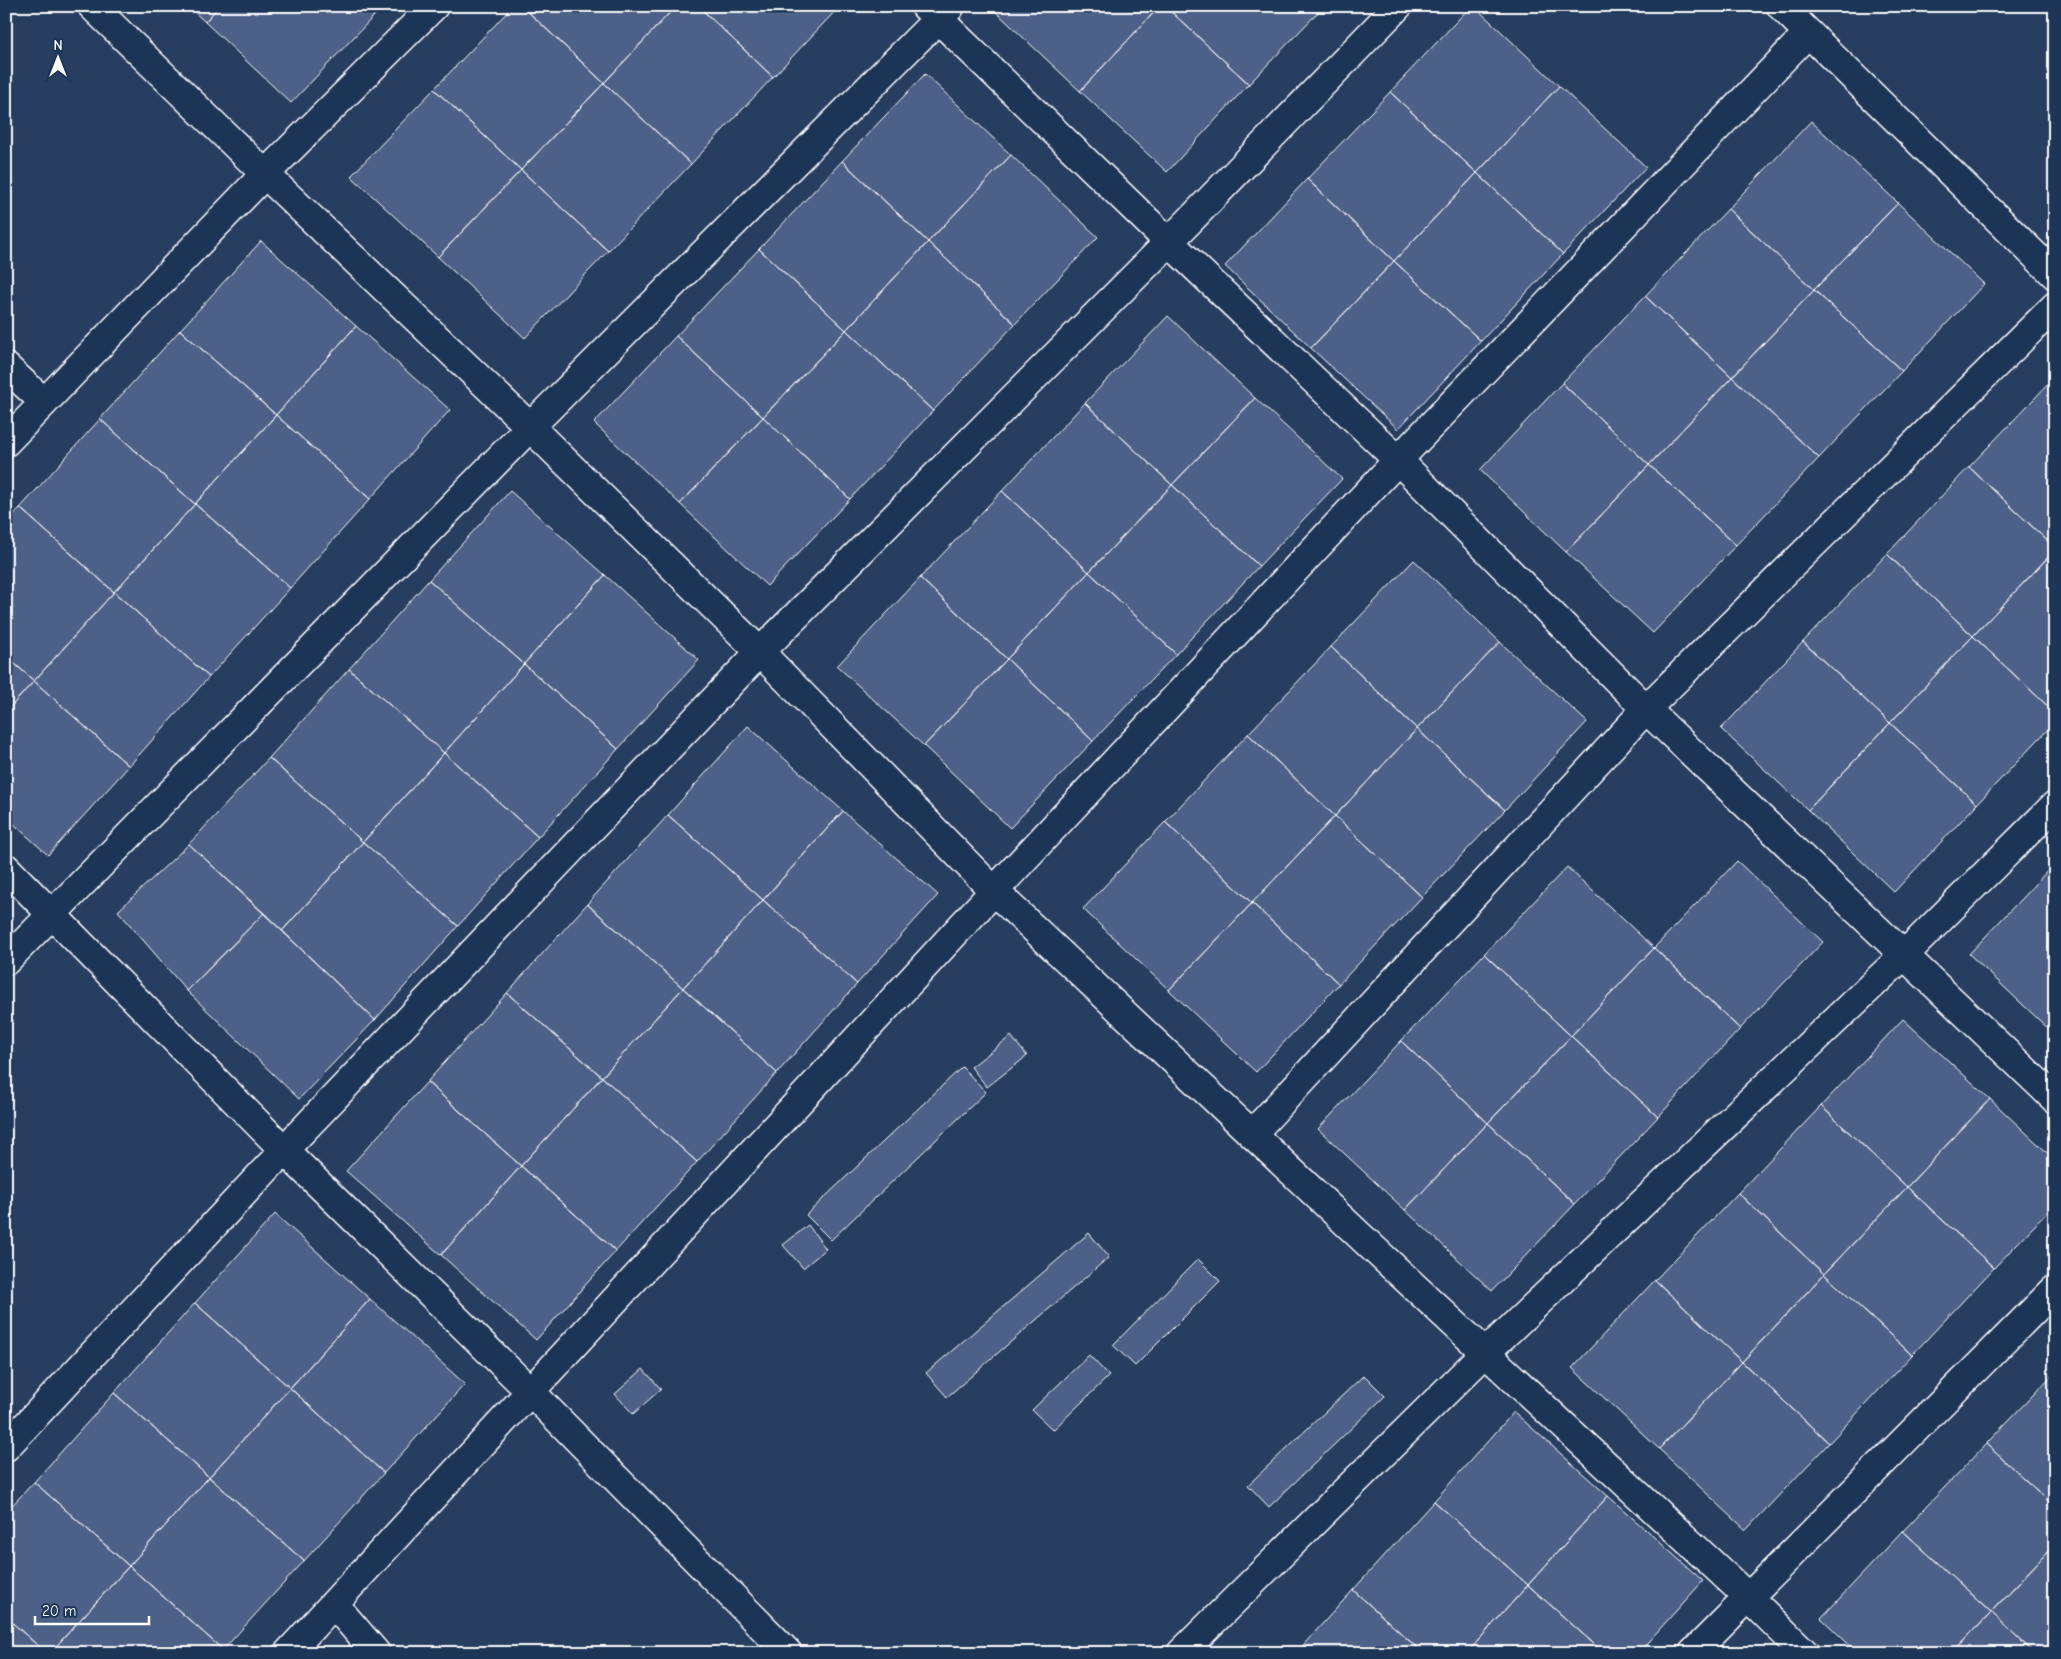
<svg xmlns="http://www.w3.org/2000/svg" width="2061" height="1659" viewBox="0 0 2061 1659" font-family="'Comic Neue',sans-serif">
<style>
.building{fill:#4d6087;stroke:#fff}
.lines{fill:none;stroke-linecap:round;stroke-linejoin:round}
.street-casing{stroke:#fff;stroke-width:31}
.secondary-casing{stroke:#fff;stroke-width:31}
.street{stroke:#1d3557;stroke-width:28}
.secondary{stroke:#1d3557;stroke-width:28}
</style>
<rect width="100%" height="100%" fill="#273e61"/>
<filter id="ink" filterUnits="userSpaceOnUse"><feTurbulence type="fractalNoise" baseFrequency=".02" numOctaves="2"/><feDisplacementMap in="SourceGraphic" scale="10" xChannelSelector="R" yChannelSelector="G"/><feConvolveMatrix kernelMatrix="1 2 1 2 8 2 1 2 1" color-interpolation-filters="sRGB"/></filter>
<g filter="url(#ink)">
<!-- building -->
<path class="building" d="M188,6h31l-14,16z
M219,6h144l11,10 -83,87 -86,-81z
M363,6h20l-9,10z
M513,6h9l82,77 -83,87 -87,-81z
M522,6h154l-72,77z
M676,6h22l75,71 -82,87 -87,-81z
M698,6h142l-67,71z
M996,6h164l-80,85 -87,-82z
M1160,6h5l84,78 -82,88 -87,-81z
M1165,6h159l-75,78z
M1471,6h3l85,80 -82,87 -87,-81z
M925,74l86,81 -83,87 -86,-81z
M604,83l87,81 -83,87 -87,-81z
M1559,86l87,81 -83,87 -86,-81z
M434,89l87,81 -83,87 -87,-81z
M1390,92l87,81 -83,88 -87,-82z
M1811,121l87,82 -84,87 -86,-81z
M1011,155l87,82 -83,87 -87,-82z
M842,161l86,81 -82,88 -87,-81z
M521,170l87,81 -83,87 -87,-81z
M1477,173l86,81 -82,87 -87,-80z
M1307,179l87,82 -83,87 -86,-82z
M1898,203l86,81 -82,87 -88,-81z
M1728,209l86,81 -82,87 -87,-81z
M261,241l95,85 -80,89 -96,-85z
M928,242l87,82 -82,87 -87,-81z
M759,249l87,81 -83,87 -87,-81z
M1394,261l87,80 -83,88 -87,-81z
M1814,290l88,81 -83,87 -87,-81z
M1645,296l87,81 -83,88 -87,-82z
M1168,316l87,82 -83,87 -87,-82z
M356,326l94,84 -80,89 -94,-84z
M180,330l96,85 -81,89 -95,-85z
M846,330l87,81 -83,88 -87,-82z
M676,336l87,81 -83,87 -86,-81z
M1732,377l87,81 -83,87 -87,-80z
M2052,380l3,2v166l-86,-81z
M1562,383l87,82 -83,87 -86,-82z
M1255,398l87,81 -83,87 -87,-81z
M1085,403l87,82 -83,87 -87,-81z
M276,415l94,84 -80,89 -95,-84z
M763,417l87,82 -83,87 -87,-82z
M100,419l95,85 -81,88 -94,-84z
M1649,465l87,80 -83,88 -87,-81z
M1969,467l86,81v2l-82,86 -86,-82z
M1172,485l87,81 -83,88 -87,-82z
M510,491l95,84 -81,89 -95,-84z
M1002,491l87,81 -82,87 -87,-81z
M195,504l95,84 -81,89 -95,-85z
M20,508l94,84 -80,89 -28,-25v-133z
M2055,550v163l-82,-77z
M1887,554l86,82 -83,87 -87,-81z
M1414,560l86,82 -83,87 -86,-82z
M1089,572l87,82 -83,87 -86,-82z
M605,575l94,85 -81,89 -94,-85z
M920,578l87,81 -83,87 -87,-80z
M429,580l95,84 -80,89 -95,-84z
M114,592l95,85 -80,89 -95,-85z
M1973,636l82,77v9l-78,82 -87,-81z
M1500,642l87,80 -82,88 -88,-81z
M1803,642l87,81 -82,87 -87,-81z
M1331,647l86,82 -82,87 -87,-82z
M6,656l28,25 -28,31z
M1007,659l86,82 -83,87 -86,-82z
M524,664l94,85 -80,88 -94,-84z
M349,669l95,84 -81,89 -94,-84z
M34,681l95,85 -81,89 -42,-38v-105z
M1890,723l87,81 -83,88 -86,-82z
M748,726l95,85 -80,89 -95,-85z
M1417,729l88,81 -83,87 -87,-81z
M1248,734l87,82 -83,87 -87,-81z
M444,753l94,84 -80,89 -95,-84z
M269,758l94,84 -81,89 -93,-87z
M843,811l95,84 -81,89 -94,-84z
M668,815l95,85 -80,88 -96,-84z
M1335,816l87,81 -83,87 -87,-81z
M1165,822l87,81 -83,87 -86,-81z
M363,842l95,84 -83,94 -93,-89z
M189,844l75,69 -77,78 -69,-80z
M1737,861l86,81 -83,87 -86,-81z
M2052,866l3,3v166l-86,-81z
M1567,867l87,81 -83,88 -87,-82z
M763,900l94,84 -80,89 -94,-85z
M1252,903l87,81 -83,88 -87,-82z
M587,904l96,84 -81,89 -95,-84z
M264,913l111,107 -76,79 -112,-108z
M1654,948l86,81 -82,88 -87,-81z
M1484,954l87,82 -83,87 -87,-82z
M683,988l94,85 -80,89 -95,-85z
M507,993l95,84 -81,89 -94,-84z
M1903,1019l87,80 -83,88 -86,-81z
M1011,1036l16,20 -40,31 -16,-20z
M1571,1036l87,81 -83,87 -87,-81z
M1401,1041l87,82 -83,87 -87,-81z
M962,1067l24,25 -155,148 -25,-25z
M602,1077l95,85 -81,89 -95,-85z
M427,1082l94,84 -80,89 -95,-84z
M1990,1099l65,61v44l-61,64 -87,-81z
M1821,1106l86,81 -83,87 -86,-81z
M1488,1123l87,81 -83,87 -87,-81z
M521,1166l95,85 -80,89 -95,-85z
M1907,1187l87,81 -82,87 -88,-81z
M1738,1193l86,81 -82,88 -87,-82z
M275,1214l95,85 -80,89 -95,-85z
M808,1225l18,24 -23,19 -20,-23z
M1089,1233l20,24 -162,140 -21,-24z
M1198,1259l22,22 -85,85 -22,-21z
M1824,1274l88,81 -83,88 -87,-81z
M1655,1280l87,82 -83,87 -87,-81z
M370,1299l95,85 -81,89 -94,-85z
M195,1303l95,85 -81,89 -95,-84z
M1089,1355l20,21 -56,54 -21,-20z
M1742,1362l87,81 -83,87 -87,-81z
M643,1369l18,20 -28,25 -18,-20z
M2055,1372v135l-69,-63z
M1364,1375l21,21 -116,111 -21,-22z
M290,1388l94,85 -80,88 -95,-84z
M114,1393l95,84 -80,89 -95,-84z
M1514,1412l94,84 -80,89 -94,-84z
M1986,1444l69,63v37l-64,68 -88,-81z
M209,1477l95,84 -81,89 -94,-84z
M34,1482l95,84 -79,87h-4l-40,-36v-105z
M1608,1496l95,85 -65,72h-34l-76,-68z
M1434,1501l94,84 -61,68h-44l-70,-63z
M1903,1531l88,81 -39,41h-94l-37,-35z
M2055,1544v109h-21l-43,-41z
M129,1566l94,84 -2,3h-171z
M1528,1585l76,68h-137z
M1353,1590l70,63h-127z
M1991,1612l43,41h-82z
M6,1617l40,36h-40z"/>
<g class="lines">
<!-- street casing -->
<g class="street-casing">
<path id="street" d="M925,6l244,236 229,218 248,249 409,390
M1781,6l274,269
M6,367l37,34
M6,442l259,-268 169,-168
M6,868l278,282 247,242 257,261
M6,961l524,-534 420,-420
M1252,1134l394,-425 409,-403
M6,1447l278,-297 476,-498 409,-410 229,-236
M334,1604l42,49
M288,1653l706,-762 404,-431 410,-427
M1181,1653l304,-300 420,-399 150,-149
M1693,1653l362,-364"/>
</g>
<!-- secondary casing -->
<g class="secondary-casing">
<path id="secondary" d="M92,6l173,168 265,253 230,225 234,239 381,359 373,347 57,56"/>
</g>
<!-- street -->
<use href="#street" class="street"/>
<!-- secondary -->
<use href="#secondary" class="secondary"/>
</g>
</g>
<!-- margin -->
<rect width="2061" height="1659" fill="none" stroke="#1d3557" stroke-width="25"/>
<rect x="12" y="12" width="2036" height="1634" fill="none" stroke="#fff" stroke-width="2" filter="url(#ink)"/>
<!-- north arrow -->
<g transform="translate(58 58)" stroke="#1d3557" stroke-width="4" paint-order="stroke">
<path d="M0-4L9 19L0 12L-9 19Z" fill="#ffffff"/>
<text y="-8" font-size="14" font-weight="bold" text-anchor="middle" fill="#ffffff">N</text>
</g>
<!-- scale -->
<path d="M35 1616v8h114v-8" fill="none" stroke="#ffffff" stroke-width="2.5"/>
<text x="42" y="1616" font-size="15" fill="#ffffff" stroke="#1d3557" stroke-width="4" paint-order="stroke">20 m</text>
</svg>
